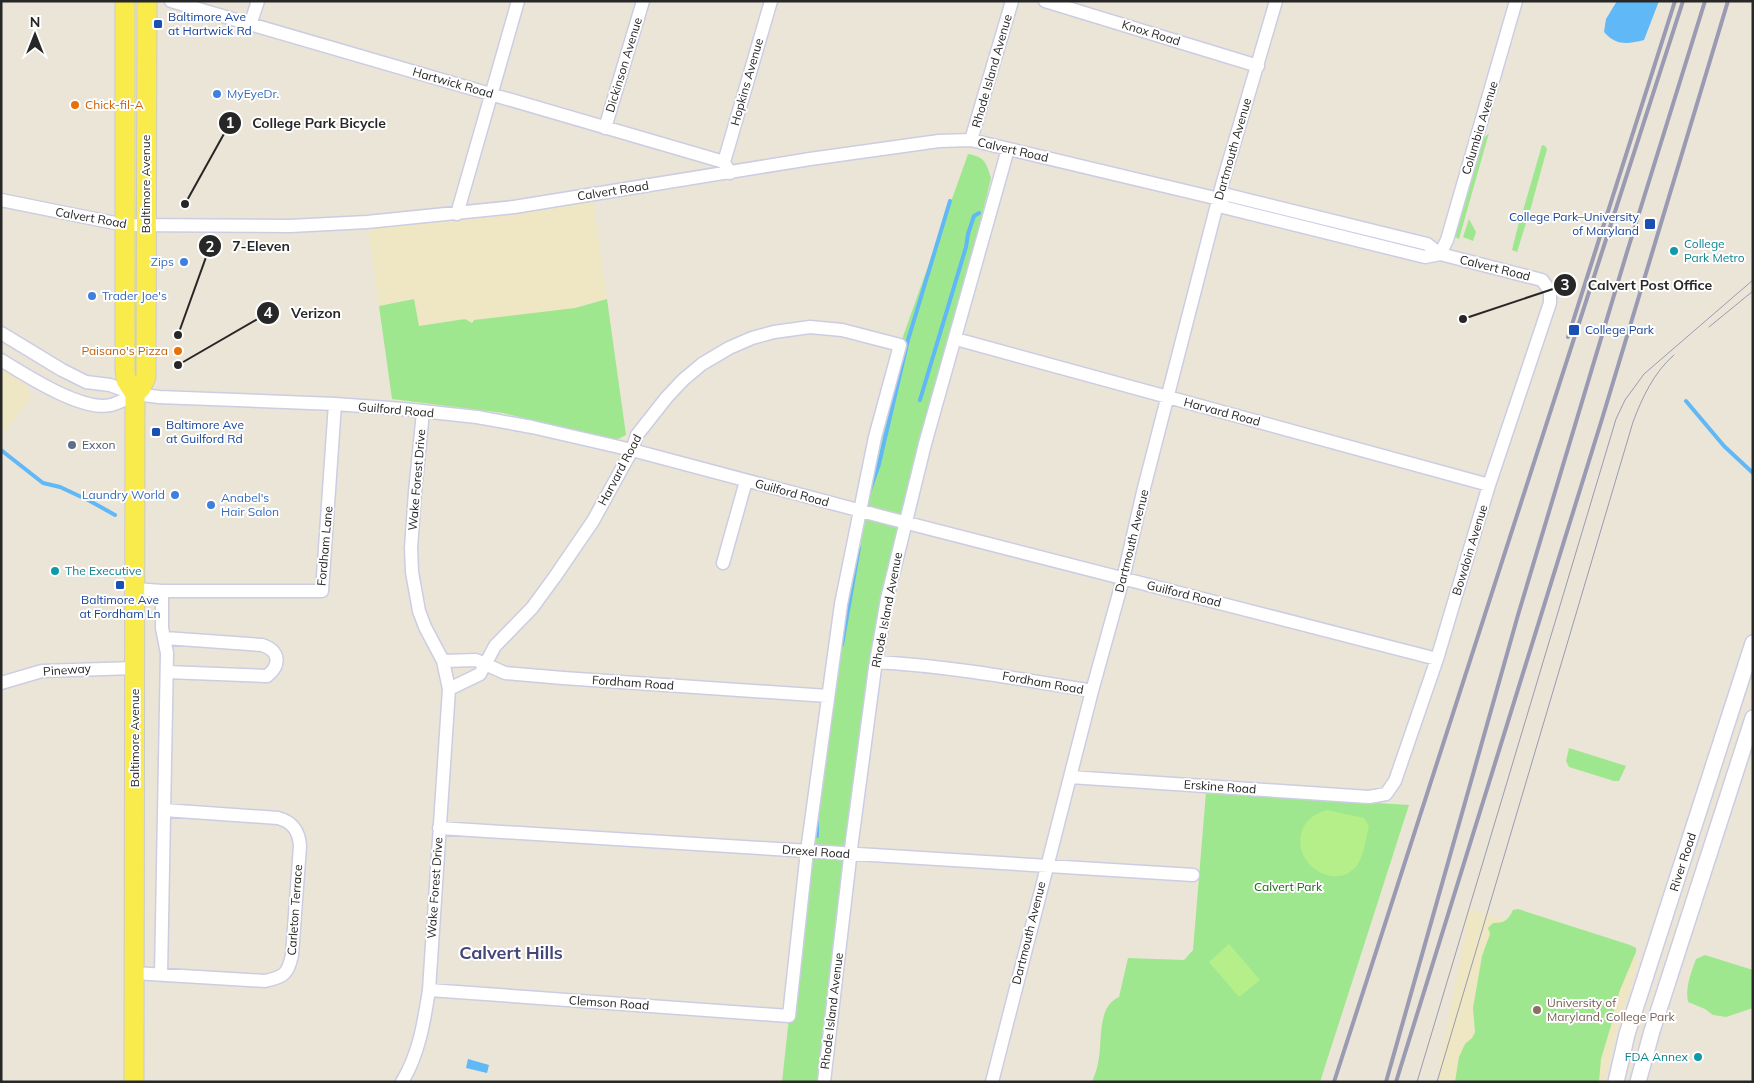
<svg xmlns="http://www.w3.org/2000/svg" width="1754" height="1083" viewBox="0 0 1754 1083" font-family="Mulish,sans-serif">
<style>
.education{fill:#efe7c4}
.green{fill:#9fe78e}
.pitch{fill:#b5ef89}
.water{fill:#60b8f7}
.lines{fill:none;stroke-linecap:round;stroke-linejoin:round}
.stream{stroke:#60b8f7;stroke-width:4}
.minor-casing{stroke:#cccde2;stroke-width:15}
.tertiary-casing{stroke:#cccde2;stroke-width:18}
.primary-casing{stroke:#cbcbcb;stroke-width:21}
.minor{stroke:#fff;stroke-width:12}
.tertiary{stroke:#fff;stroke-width:15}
.primary{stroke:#faeb4d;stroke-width:19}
.tram{stroke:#9a9ab3;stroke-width:1}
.rail{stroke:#9a9ab3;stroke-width:4}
.transit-dot{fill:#1a4fb4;stroke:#fff;stroke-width:2}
.shop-dot{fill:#3f7fe0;stroke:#fff;stroke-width:2}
.food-dot{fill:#e8710a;stroke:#fff;stroke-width:2}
.culture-dot{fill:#0f9aa8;stroke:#fff;stroke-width:2}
.service-dot{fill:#5c6f8a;stroke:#fff;stroke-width:2}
.education-dot{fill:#8d6e63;stroke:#fff;stroke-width:2}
.labels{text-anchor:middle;stroke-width:4;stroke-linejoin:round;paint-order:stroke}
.transit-label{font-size:12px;fill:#164399;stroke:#fff;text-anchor:start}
.street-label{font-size:12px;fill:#272727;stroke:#fff}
.shop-label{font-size:12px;fill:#366cbe;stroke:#fff;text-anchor:start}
.food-label{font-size:12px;fill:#c56008;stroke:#fff;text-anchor:start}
.culture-label{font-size:12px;fill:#0d838f;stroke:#fff;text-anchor:start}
.service-label{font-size:12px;fill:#4e5e75;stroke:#fff;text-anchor:start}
.park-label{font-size:12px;fill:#196714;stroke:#fff}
.education-label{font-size:12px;fill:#785e54;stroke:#fff;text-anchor:start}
.district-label{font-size:18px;font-weight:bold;fill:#45477a;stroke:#fff}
.leader{fill:none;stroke:#272727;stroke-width:2}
.callout-dot{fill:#272727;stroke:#fff;stroke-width:2}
.mark-label{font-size:15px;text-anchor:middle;font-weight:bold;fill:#fff}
.callout-label{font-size:14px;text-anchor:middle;font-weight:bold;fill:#272727;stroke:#fff;stroke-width:4;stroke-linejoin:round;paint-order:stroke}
</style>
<rect width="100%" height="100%" fill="#ebe5d7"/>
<!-- education -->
<path class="education" d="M593,201l14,98 -27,7 -7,24 -98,-6 -10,-5 -46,7 -5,-27 -35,7 -11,-78 126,-11z
M1,367l25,18 4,10 -2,7 -27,34z
M1467,908l172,51 -22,71 -13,52h-165v-13l27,-140z"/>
<!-- green -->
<path class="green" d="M1489,133l-30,106 -4,-2v-3l27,-94z
M1542,145l3,1 2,3 -19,69 -5,-1 -1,-3z
M968,154c17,3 18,8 23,24l-39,160 -61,226 -67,518h-42l25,-230 21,-156 72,-351z
M1520,218l7,2 -10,32 -5,-2z
M1469,219l7,13 -3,9 -10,-4z
M414,299l5,27 46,-7 7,4 2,-3 101,-12 32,-9 19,136 -10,5 -113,-27 -111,-14 -13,-93z
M1569,748l57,18 -7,15h-5l-45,-14 -3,-6z
M1206,792l203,13 -89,277h-228c2,-6 5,-12 6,-19 5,-21 -2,-56 21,-66l9,-39 56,2 9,-10z
M1518,909l112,36 6,3v4l-16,38 -6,20 -1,9 -12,40 -2,23h-144l4,-25 6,-13 7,-6 3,-6 -2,-24 9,-52 8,-22 -2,-6 5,-5c12,0 15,-3 20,-13z
M1705,955l48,15v38l-27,9 -13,-2 -8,-6 -17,-7c-3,-15 3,-29 8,-43z"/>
<!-- pitch -->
<path class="pitch" d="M1327,810l37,8 5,8c-3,12 -5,28 -11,38 -21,30 -70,-1 -55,-36 5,-10 13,-15 24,-18z
M1229,944l31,36 -21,17 -30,-35z"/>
<!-- water -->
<path class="water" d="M1617,1h42l-15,39c-16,4 -28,6 -40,-8l2,-13z
M468,1059l21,6 -2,8 -21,-5z"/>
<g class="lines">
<!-- stream -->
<path class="stream" d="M920,400l46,-153 2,-13 6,-18 5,-3
M1686,401l38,45 29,27
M1,450l42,33 17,4 30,14 25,14
M869,493l10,-29 29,-124 42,-139
M842,645l17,-97
M817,836v-14"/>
<!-- minor casing -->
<g class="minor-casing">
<path id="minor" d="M171,1l553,161 6,11
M1045,1l213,65
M250,25l8,-24
M605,128l38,-127
M971,140l41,-139
M724,162l47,-161
M1219,199l4,8 202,50 15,-3
M1,200l124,25 165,1 77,-4 147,-15 296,-48 129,-18 32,-1 248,59 9,-4 8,2 191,47 13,10 102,26 8,11v12l-61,182 -52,174 -42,122 -9,13 -17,3 -299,-20
M457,214l61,-213
M1440,254l7,-14 69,-239
M1,333l61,37 24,12 24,3 25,9 24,3 176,7 68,5 74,8 55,10 100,23 252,67 553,142
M956,339l533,146
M1,360c25,15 81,52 110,45 8,-2 17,-7 24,-11
M723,563l23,-82
M135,589l27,2h160l13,-187
M165,638l97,7c18,6 19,20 5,31l-100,-4
M443,661l33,-1 29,13 58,5 265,18
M876,662c73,4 144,17 216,29
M1,683l41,-12 93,-3
M439,828l754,47
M134,973l131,8c19,-4 23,-7 27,-26l8,-109c-1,-15 -7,-24 -22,-28l-114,-8
M161,975l6,-322 -5,-25v-37
M429,990l360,26 18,-165 34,-247 34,-167 25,-92 -58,-15 -32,-3 -36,5 -22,6 -23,10 -27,16 -19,16 -16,17 -30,38 -5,15 -39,71 -39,57 -22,30 -37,38 -15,28 -31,15
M402,1082c17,-28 22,-60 27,-92l20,-301 -6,-28 -18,-34 -6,-16 -7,-39 -1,-24 4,-56 8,-80
M824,1082l28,-241 23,-173 12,-69 38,-155 83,-295
M992,1082l100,-391 31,-112 20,-87 79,-307 54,-184"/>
</g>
<!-- tertiary casing -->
<g class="tertiary-casing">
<path id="tertiary" d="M1616,1082l11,-48 126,-391
M1638,1082l14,-51 101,-313"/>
</g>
<!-- primary casing -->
<g class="primary-casing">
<path id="primary" d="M125,1v369l1,10 9,14 -1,688
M135,394l6,-6 5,-11 1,-376"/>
</g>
<!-- minor -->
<use href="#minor" class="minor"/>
<!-- tertiary -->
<use href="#tertiary" class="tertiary"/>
<!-- primary -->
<use href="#primary" class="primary"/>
<!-- tram -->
<path class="tram" d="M1709,327l44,-36
M1417,1082l199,-663 9,-19 19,-26 109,-94
M1437,1082l196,-660c9,-24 21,-50 41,-67"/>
<!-- rail -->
<path class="rail" d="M1568,337l107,-336
M1334,1082l349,-1081
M1386,1082l132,-467 109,-363 78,-251
M1396,1082l206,-663 126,-418"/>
</g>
<!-- markers -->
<g class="transit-dot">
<rect x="153" y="19" width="10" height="10" rx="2.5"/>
<rect x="1644" y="218" width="12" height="12" rx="2.5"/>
<rect x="1568" y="324" width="12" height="12" rx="2.5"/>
<rect x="151" y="427" width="10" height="10" rx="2.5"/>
<rect x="115" y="580" width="10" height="10" rx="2.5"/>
</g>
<g class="shop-dot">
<circle cx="217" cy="94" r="5"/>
<circle cx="184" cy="262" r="5"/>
<circle cx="92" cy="296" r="5"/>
<circle cx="175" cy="495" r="5"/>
<circle cx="211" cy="505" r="5"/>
</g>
<g class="food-dot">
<circle cx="75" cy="105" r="5"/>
<circle cx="178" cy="351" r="5"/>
</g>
<g class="culture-dot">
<circle cx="1674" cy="251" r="5"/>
<circle cx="55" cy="571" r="5"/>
<circle cx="1698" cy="1057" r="5"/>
</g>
<circle class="service-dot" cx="72" cy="445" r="5"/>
<circle class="education-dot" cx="1537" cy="1010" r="5"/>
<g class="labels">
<!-- transit labels -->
<g class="transit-label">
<text x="168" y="21">Baltimore Ave<tspan x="168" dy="14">at Hartwick Rd</tspan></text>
<text x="1639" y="221" text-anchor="end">College Park–University<tspan x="1639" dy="14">of Maryland</tspan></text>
<text x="1585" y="334">College Park</text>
<text x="166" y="429">Baltimore Ave<tspan x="166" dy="14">at Guilford Rd</tspan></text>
<text x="120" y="604" text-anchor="middle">Baltimore Ave<tspan x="120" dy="14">at Fordham Ln</tspan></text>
</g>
<!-- street labels -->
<g class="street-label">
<text transform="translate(1151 33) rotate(17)" y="4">Knox Road</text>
<text transform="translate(624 65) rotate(-73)" y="4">Dickinson Avenue</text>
<text transform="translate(992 71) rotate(-74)" y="4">Rhode Island Avenue</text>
<text transform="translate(747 82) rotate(-74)" y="4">Hopkins Avenue</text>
<text transform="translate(453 83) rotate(16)" y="4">Hartwick Road</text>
<text transform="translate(1480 128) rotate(-73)" y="4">Columbia Avenue</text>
<text transform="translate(1233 149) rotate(-74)" y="4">Dartmouth Avenue</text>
<text transform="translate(1013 150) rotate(13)" y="4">Calvert Road</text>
<text transform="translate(146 184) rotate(-90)" y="4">Baltimore Avenue</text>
<text transform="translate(613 191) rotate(-9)" y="4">Calvert Road</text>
<text transform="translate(91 218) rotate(10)" y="4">Calvert Road</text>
<text transform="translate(1495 268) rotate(14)" y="4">Calvert Road</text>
<text transform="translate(396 410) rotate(5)" y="4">Guilford Road</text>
<text transform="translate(1222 412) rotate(15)" y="4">Harvard Road</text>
<text transform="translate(620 470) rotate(-62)" y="4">Harvard Road</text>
<text transform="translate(417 480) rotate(-85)" y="4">Wake Forest Drive</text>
<text transform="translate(792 493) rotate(15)" y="4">Guilford Road</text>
<text transform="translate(1132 541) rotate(-76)" y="4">Dartmouth Avenue</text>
<text transform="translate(325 546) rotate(-85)" y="4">Fordham Lane</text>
<text transform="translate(1470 550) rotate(-73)" y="4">Bowdoin Avenue</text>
<text transform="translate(1184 594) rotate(14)" y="4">Guilford Road</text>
<text transform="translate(887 610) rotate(-79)" y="4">Rhode Island Avenue</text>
<text transform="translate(67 670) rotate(-4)" y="4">Pineway</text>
<text transform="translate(633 683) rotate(4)" y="4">Fordham Road</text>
<text transform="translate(1043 683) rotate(10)" y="4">Fordham Road</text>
<text transform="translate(135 738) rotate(-90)" y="4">Baltimore Avenue</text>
<text transform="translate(1220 787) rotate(4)" y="4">Erskine Road</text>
<text transform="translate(816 852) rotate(4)" y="4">Drexel Road</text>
<text transform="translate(1683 862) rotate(-72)" y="4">River Road</text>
<text transform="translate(435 888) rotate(-86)" y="4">Wake Forest Drive</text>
<text transform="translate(295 910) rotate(-86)" y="4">Carleton Terrace</text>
<text transform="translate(1029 933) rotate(-76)" y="4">Dartmouth Avenue</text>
<text transform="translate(609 1003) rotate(4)" y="4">Clemson Road</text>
<text transform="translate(832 1011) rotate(-83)" y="4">Rhode Island Avenue</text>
</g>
<!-- shop labels -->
<g class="shop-label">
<text x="227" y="98">MyEyeDr.</text>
<text x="174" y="266" text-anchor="end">Zips</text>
<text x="102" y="300">Trader Joe's</text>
<text x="165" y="499" text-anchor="end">Laundry World</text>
<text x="221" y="502">Anabel's<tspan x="221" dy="14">Hair Salon</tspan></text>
</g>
<!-- food labels -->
<g class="food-label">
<text x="85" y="109">Chick-fil-A</text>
<text x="168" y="355" text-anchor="end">Paisano's Pizza</text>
</g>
<!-- culture labels -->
<g class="culture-label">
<text x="1684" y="248">College<tspan x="1684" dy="14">Park Metro</tspan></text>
<text x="65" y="575">The Executive</text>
<text x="1688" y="1061" text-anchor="end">FDA Annex</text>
</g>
<!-- service labels -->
<g class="service-label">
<text x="82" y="449">Exxon</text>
</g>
<!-- park labels -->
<g class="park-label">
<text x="1288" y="891">Calvert Park</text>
</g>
<!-- education labels -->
<g class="education-label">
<text x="1547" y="1007">University of<tspan x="1547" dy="14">Maryland, College Park</tspan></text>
</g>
<!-- district labels -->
<g class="district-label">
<text x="511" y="959">Calvert Hills</text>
</g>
</g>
<!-- callouts -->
<path class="leader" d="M185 204L230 123M178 335L210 246M1463 319L1565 285M178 365L268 313"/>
<g class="callout-dot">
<circle cx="185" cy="204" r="5"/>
<circle cx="178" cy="335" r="5"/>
<circle cx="1463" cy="319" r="5"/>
<circle cx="178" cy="365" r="5"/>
<circle cx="230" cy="123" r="12"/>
<circle cx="210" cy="246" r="12"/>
<circle cx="1565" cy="285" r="12"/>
<circle cx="268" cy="313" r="12"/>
</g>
<g class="mark-label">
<text x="230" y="128">1</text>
<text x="210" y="252">2</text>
<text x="1565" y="290">3</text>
<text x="268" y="318">4</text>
</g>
<g class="callout-label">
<text x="319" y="128">College Park Bicycle</text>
<text x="261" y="251">7-Eleven</text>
<text x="1650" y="290">Calvert Post Office</text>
<text x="316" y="318">Verizon</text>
</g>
<!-- border -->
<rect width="1754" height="1083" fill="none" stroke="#272727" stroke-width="5"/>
<!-- north arrow -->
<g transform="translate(35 35)" stroke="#ffffff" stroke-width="4" paint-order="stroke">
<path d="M0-4L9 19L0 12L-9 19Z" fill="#272727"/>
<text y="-8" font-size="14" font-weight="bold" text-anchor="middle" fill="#272727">N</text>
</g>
</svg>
